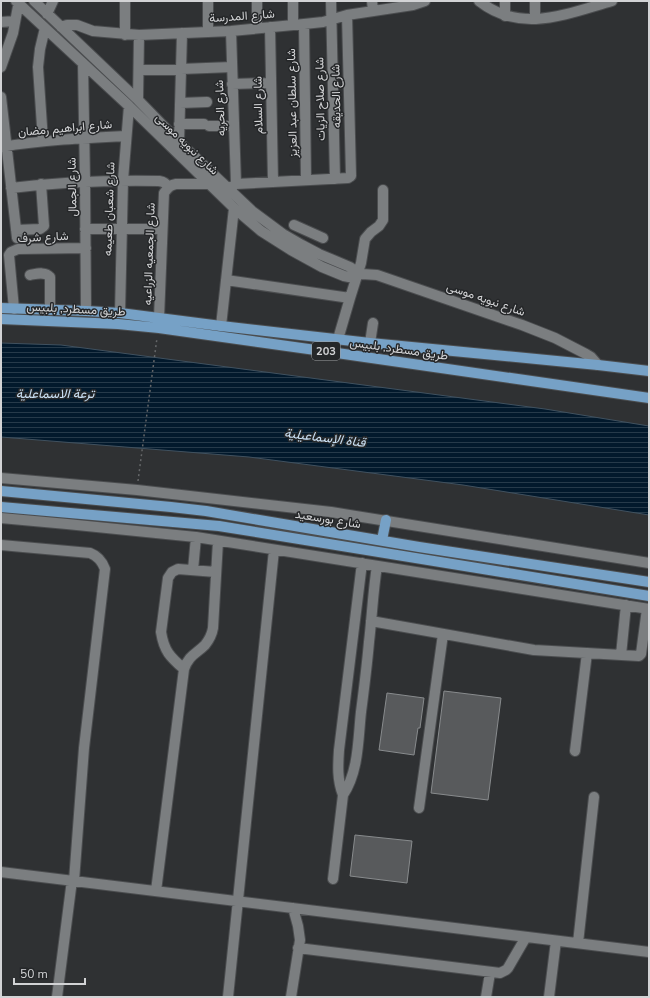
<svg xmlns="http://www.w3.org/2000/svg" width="650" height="998" viewBox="0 0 650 998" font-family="'Nunito Sans',Vazirmatn,sans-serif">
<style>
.water{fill:url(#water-rules);stroke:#40515f}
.building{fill:#585a5c;stroke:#888b8d}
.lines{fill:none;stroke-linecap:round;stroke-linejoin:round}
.minor-casing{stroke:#4b4d4f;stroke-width:12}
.major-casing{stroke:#4b4d4f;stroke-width:12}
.path{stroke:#656769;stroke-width:1.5;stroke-dasharray:2 3;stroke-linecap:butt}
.minor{stroke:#7b7e80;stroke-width:10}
.major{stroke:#76a1c6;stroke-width:10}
.labels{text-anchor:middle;stroke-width:3;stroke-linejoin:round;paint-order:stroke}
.shield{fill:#252729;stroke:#9e9fa1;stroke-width:1}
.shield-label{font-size:11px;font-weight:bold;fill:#d2d3d5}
.street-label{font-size:12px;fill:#d2d3d5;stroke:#252729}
.water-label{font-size:13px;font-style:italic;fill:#cae0f4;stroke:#252729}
</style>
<defs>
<pattern id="water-rules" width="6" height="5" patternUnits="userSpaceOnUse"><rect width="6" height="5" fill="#02192c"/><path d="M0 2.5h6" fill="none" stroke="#263a4a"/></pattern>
</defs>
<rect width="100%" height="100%" fill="#2f3133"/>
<!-- water -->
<path class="water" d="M1,343l60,2 484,64 104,17v89l-186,-30 -214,-28 -248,-20z"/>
<!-- building -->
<path class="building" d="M444,691l57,7 -13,102 -57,-7z
M387,693l37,5 -4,30h-2l-4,27 -35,-5z
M355,835l57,6 -5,42 -57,-7z"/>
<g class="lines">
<!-- minor casing -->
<g class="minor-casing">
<path id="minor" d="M16,1l113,105 105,102 27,23 30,19 31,17 22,9 5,1 13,-3 15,1 145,50 33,13 31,16 5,3 7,8
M34,1l104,99 41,42 73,69 31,23 19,11 17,9 31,13 4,3 3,5
M125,1v34
M208,1v31
M257,1v27
M293,1v24
M331,1l4,178
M372,1l1,10
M479,1c42,33 87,13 133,0
M505,1v15
M47,14l6,-13
M535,19v-18
M1,22l14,-1
M304,24l2,156
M61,27l6,-2h10l16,6 46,4 92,-4 73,-7 19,-2 24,-7 66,-10 12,-4
M270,27l3,155
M231,31l5,153
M83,63l2,118 1,130
M1,67l12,-34 6,-32
M181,69l51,-2
M139,70h42
M232,84l38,-1
M1,97l16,141
M138,100l1,-65
M180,103l27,-1
M179,124h25
M209,126h25
M43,141l-5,-74 2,-18 5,-21
M179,142l3,-109
M1,147c41,-7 83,-9 125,-11
M11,188c50,-6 98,-8 148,-7 5,1 7,2 9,6
M228,189l8,-5 112,-6 3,-2 -4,-161
M294,225l29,13
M85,229h77
M16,230l24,-1 4,-3 -3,-42
M30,275c6,-1 15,-4 20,2v33
M226,280l124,18
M14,309l-5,-54 2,-3 7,-3 68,-1
M120,313l3,-133 6,-74
M159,318l5,-125c4,-5 6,-8 12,-9h33
M221,326l13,-118
M338,339l12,-41 11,-35 4,-24 6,-7 8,-6 4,-6v-30
M370,343l3,-20
M1,478l136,12 194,22 318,51
M1,518l66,6 129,13 453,72
M1,545l89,8c8,3 12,8 15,16l-21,179 -10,133
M193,570l3,-33
M371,621l163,29 105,6 2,-2 6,-45
M621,655l5,-50
M184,669c-14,-12 -20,-18 -23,-37l7,-54 4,-6 6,-3 38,3
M575,751l12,-98
M343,795c-6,-15 -5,-30 -4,-45l23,-187
M419,808l24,-174
M1,872l648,80
M333,879l10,-84c16,-24 15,-56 18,-83 3,-23 6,-47 8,-70 3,-25 4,-51 8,-76
M156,891l28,-222c5,-14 12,-15 21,-24 4,-5 7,-11 8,-17l5,-87
M578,943l16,-146
M298,948l202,25 6,-3 2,-2 18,-31
M57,997l15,-117
M228,997l46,-447
M291,997l9,-57 -2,-14 -5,-18
M486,997l4,-24
M549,997l7,-56"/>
</g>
<!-- major casing -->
<g class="major-casing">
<path id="major" d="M1,308l85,3 34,2 101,13 149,17 228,22 51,6
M1,319l117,5 41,4 178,25 312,45
M1,491l170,16 35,4 213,36 230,35
M1,507l218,19 430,70
M382,540l4,-20"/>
</g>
<!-- path -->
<path class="path" d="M138,481l19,-143"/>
<!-- minor -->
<use href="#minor" class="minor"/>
<!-- major -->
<use href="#major" class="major"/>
</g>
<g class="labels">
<!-- shield labels -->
<rect class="shield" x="312" y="342" width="28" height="18" rx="3"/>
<g class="shield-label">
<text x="326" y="355">203</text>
</g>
<!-- street labels -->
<g class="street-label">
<text transform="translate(242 16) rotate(-4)" y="4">شارع المدرسة</text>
<text transform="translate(336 96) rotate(-91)" y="4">شارع الحديقه</text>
<text transform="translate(320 99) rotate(-91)" y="4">شارع صلاح الزيات</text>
<text transform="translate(292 103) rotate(-91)" y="4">شارع سلطان عبد العزيز</text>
<text transform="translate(258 105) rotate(-91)" y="4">شارع السلام</text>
<text transform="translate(220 108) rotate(-92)" y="4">شارع الحريه</text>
<text transform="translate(65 128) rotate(-5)" y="4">شارع ابراهيم رمضان</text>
<text transform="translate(187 144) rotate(44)" y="4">شارع نبويه موسى</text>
<text transform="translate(72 187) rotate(-91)" y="4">شارع الجمال</text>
<text transform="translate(109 209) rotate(-88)" y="4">شارع شعبان طعيمه</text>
<text transform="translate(43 237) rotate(-3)" y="4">شارع شرف</text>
<text transform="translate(149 254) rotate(-88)" y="4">شارع الجمعيه الزراعيه</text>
<text transform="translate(486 299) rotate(19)" y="4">شارع نبويه موسى</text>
<text transform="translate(76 309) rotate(3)" y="4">طريق مسطرد, بلبيس</text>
<text transform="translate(399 349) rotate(8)" y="4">طريق مسطرد, بلبيس</text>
<text transform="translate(328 519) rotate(9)" y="4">شارع بورسعيد</text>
</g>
<!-- water labels -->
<g class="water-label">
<text x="55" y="398">ترعة الاسماعلية</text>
<text transform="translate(325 437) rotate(7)" y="5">قناة الإسماعيلية</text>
</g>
</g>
<!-- border -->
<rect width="650" height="998" fill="none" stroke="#d2d3d5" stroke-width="4"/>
<!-- scale -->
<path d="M14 978v6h71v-6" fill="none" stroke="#d2d3d5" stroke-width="2"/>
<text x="20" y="978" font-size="12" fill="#d2d3d5" stroke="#252729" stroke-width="3" paint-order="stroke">50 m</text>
</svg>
